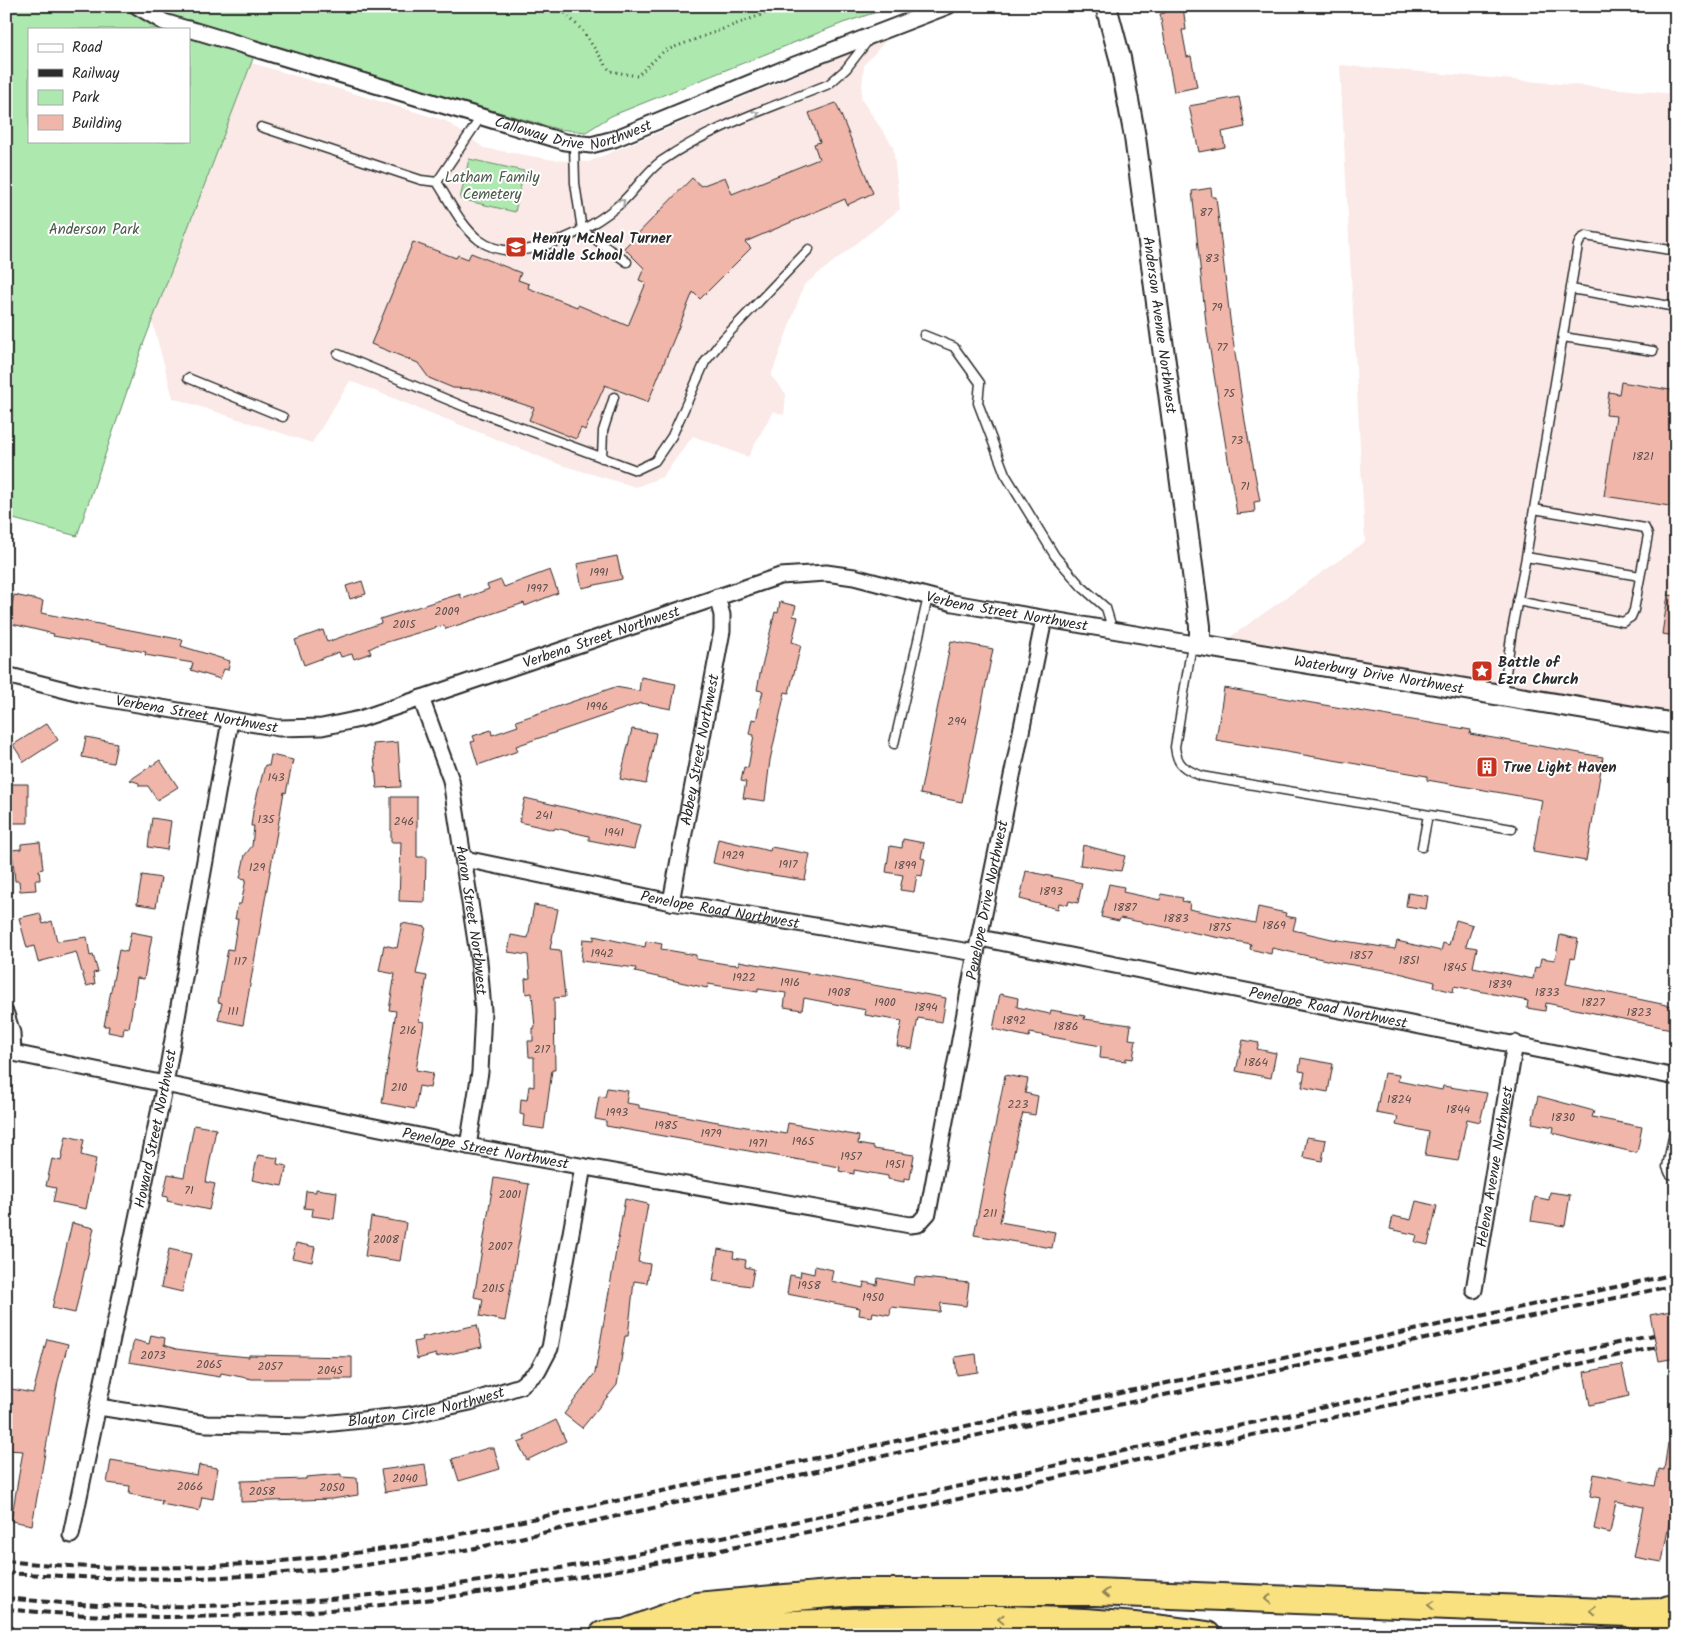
<svg xmlns="http://www.w3.org/2000/svg" width="1682" height="1641" viewBox="0 0 1682 1641" font-family="Kalam,sans-serif">
<style>
.built{fill:#fae9e6}
.green{fill:#ade8ae;stroke:#6c8a6c;fill-rule:evenodd}
.building{fill:#f0b6aa;stroke:#2b2b2b}
.lines{fill:none;stroke-linecap:round;stroke-linejoin:round}
.lane-casing{stroke:#2b2b2b;stroke-width:11}
.street-casing{stroke:#2b2b2b;stroke-width:19}
.secondary-casing{stroke:#2b2b2b;stroke-width:24}
.highway-casing{stroke:#2b2b2b;stroke-width:30}
.path{stroke:#2b2b2b;stroke-width:3;stroke-dasharray:1 4;stroke-linecap:butt}
.lane{stroke:#fff;stroke-width:8}
.street{stroke:#fff;stroke-width:15}
.secondary{stroke:#fff;stroke-width:20}
.highway{stroke:#fae180;stroke-width:26}
.rail{stroke:#2b2b2b;stroke-width:4;stroke-dasharray:8 4;stroke-linecap:butt}
.oneway{stroke:#a0a0a0}
.oneway2{stroke:#928656}
.labels{text-anchor:middle;stroke-width:4;stroke-linejoin:round;paint-order:stroke}
.number-label{font-size:12px;fill:#5c4e4b}
.street-label{font-size:15px;fill:#2b2b2b;stroke:#fff}
.park-label{font-size:15px;fill:#4c5a4c;stroke:#fff}
.poi-label{font-size:15px;font-weight:bold;fill:#2b2b2b;stroke:#fff;text-anchor:start}
</style>
<rect width="100%" height="100%" fill="#fff"/>
<filter id="ink" filterUnits="userSpaceOnUse"><feTurbulence type="fractalNoise" baseFrequency=".02" numOctaves="2"/><feDisplacementMap in="SourceGraphic" scale="10" xChannelSelector="R" yChannelSelector="G"/><feConvolveMatrix kernelMatrix="1 2 1 2 8 2 1 2 1" color-interpolation-filters="sRGB"/></filter>
<g filter="url(#ink)">
<!-- built -->
<path class="built" d="M890,36l-26,29 -3,34 32,47 7,63 -96,76 -33,91 15,18 -2,21 -11,-4 -25,46 -55,-21 -31,41 -26,10 -75,-22 -211,-84 -38,62 -139,-45 -21,-78 100,-257 194,58 38,27 70,12 34,2z
M1340,65l336,29v639l-467,-81 156,-110z"/>
<!-- green -->
<path class="green" d="M6,6h889l-52,17 -232,93 -25,16 -29,-3 -298,-86 -115,299 -67,194 -71,-19zM29,29h160v112h-160z
M469,159l55,12 -9,41 -55,-13z"/>
<!-- building -->
<path class="building" d="M1164,6h19l3,24h-4l5,27 4,-1 6,31 -23,5 -14,-78 5,-1z
M1239,97l6,30 -23,5 3,15 -26,5 -10,-46z
M836,103l37,90 -26,12 -2,-6 -100,43 6,6 -51,51 -7,-7 -45,110 -43,-17 -20,45 -4,-2 -5,11 -47,-19 5,-12 -56,-19 -25,-1 -24,-10 -11,-15 -47,-19 42,-102 43,16 2,-3 10,4 3,-6 50,20 -3,7 11,4 -1,4 49,19 1,-2 50,21 18,-43 -7,-3 5,-12 -20,-20 68,-70 9,8 24,-9 7,17 87,-35 -5,-15 6,-2 -11,-29z
M1211,188l1,9h4l14,122 15,102 15,80 -6,1 1,10 -18,2 -30,-182 -15,-141z
M1621,382l55,9v116l-72,-11 12,-80 -10,-1 3,-23 10,2z
M617,556l5,23 -40,9 -5,-24z
M550,570l8,23 -33,13 -1,-3 -78,26 -2,-4 -67,20 -8,4 2,4 -17,6 -2,-5 -11,3 -2,-5 -35,13 -9,-25 28,-10 4,12 54,-19 -1,-4 41,-13 39,-12 2,5 27,-10 -2,-4 14,-5 3,7z
M362,581l4,13 -16,5 -4,-13z
M14,595l29,6 -2,12 142,27 -2,6 49,15 -2,9 -4,-1 -4,10 -29,-9 2,-7 -48,-8 1,-3 -93,-16 1,-2 -46,-11z
M1668,595l8,1v40l-14,-2z
M780,602l16,4 -3,10 5,1 -6,25 9,3 -12,48 -4,-1 -15,68 -5,41 -22,-3 3,-16 -5,-1 3,-14 4,1 6,-33 -5,-1 3,-15 4,1 7,-29 -6,-1 3,-16 15,-62 3,1z
M951,641l42,8 -31,153 -42,-8z
M641,677l35,7 -5,25 -30,-6 -125,43 2,5 -40,14 -7,-23 4,-1 -2,-5 18,-6 1,5 26,-9 -2,-5 99,-34 24,4z
M1224,688l247,42 -1,4 133,23 -17,104 -53,-9 9,-52 -115,-20v-4l-211,-36z
M47,723l11,17 -34,22 -11,-17z
M632,729l24,4 -10,51 -26,-5z
M86,737l31,6 -4,20 -31,-6z
M398,742l3,45 -24,1 -4,-44z
M271,755l22,5 -7,33 -2,-1 -41,233 -25,-5 4,-17 -4,-1 10,-53 5,1 5,-31h-3l3,-15h3l5,-25 -6,-1 5,-23 7,-9 2,-20h-3l2,-15 12,-46 4,1z
M160,760l18,27 -21,13 -9,-14h-9v-3l-9,-3z
M9,784h19v39h-20z
M391,797h26v60h9l-1,45 -26,-1 2,-59h-10z
M525,798l115,27 -6,24 -45,-9v-4l-34,-8 -1,2 -35,-8z
M152,818l19,3 -4,29 -19,-3z
M718,839l52,12 1,-4 39,7 -5,26 -58,-9 -34,-8z
M903,839l21,4 -3,15 4,1 -3,17 -5,-1 -3,17 -14,-2 3,-15 -17,-3 4,-26 12,2z
M40,842l3,27 -4,1 1,10h-5l1,10 -16,1 -1,-10h-4l-3,-31 9,-1v-5z
M1083,845l42,11 -4,15 -41,-6z
M1026,871l56,12 -4,20 -9,-2 -1,4 -9,-2 -1,6 -38,-10z
M142,875l19,3 -5,29 -19,-3z
M1109,884l15,3 -1,5 37,8 1,-6 22,4 -1,3 8,2 -1,6 66,14 3,-16 28,6 -1,3 11,2 -3,12 39,9 63,10 2,-8 44,10 2,-8 6,2 7,-25 17,5 -7,21 11,2 -4,19 60,12 2,-12 4,1 2,-10 14,2 5,-25 18,4 -4,20 -3,-1 -5,26 110,23v23l-130,-27 -1,8 -18,-3 1,-7 -74,-15 -1,6 -19,-5 1,-5 -44,-11 -51,-8 -68,-15 -1,6 -21,-5 1,-5 -131,-26 -1,3 -18,-4z
M1408,893l20,3 -2,13 -20,-3z
M534,905l24,4 -8,40 10,1 5,47 -11,1 1,72h-3l-8,59 -21,-3 1,-11 -4,-1 1,-15 6,1 2,-14 5,1v-30h-5l-1,-16h5v-13h2l-3,-35 -6,1 -1,-15 5,-1 -2,-23 -20,-3 3,-17 17,3z
M40,913l3,11 9,-3 5,20 30,-4 3,19 3,-1 5,17 -5,1 2,11 -9,2 -10,-34 -38,10 -4,-16 -7,2 -8,-30z
M402,923l24,4 -10,47 11,2 -8,45 5,1 -8,48 17,3 -3,15 -11,-2 -4,23 -33,-6 14,-92 -7,-1 6,-36 -16,-3 5,-26 13,3z
M131,932l21,4 -8,43 -7,-1 -8,50 -5,-1 -1,8 -15,-3 1,-6h-5l15,-76 8,2z
M594,936l51,11 1,-6 16,3 -1,5 35,6v4l30,5 13,1v-4l207,37 -4,24 -24,-4 -6,31 -15,-3 5,-25 -37,-6 1,-5 -62,-12 -2,12 -18,-3 2,-14 -28,-4v3l-50,-8 -1,4 -72,-16 1,-4 -55,-7 2,-22 11,1z
M1000,994l18,4 -1,9 33,7 1,-4 34,6 -1,3 47,6 -2,14 7,1 -3,19 -7,-1v3l-26,-3 1,-12 -71,-13 -1,4 -36,-8z
M1243,1040l16,3 -2,6 19,4 -5,25 -35,-7z
M1301,1058l32,6 -5,28 -26,-5 3,-15 -6,-1z
M1384,1073l15,2 -1,6 44,9 1,-4 44,7 -7,29 -13,-3 -9,42 -33,-5 4,-24 -33,-7 2,-8 -22,-4z
M1005,1075l23,4 -3,14 13,3 -3,19 -12,-2 -3,10 -20,99 55,10 -3,16 -78,-13z
M607,1088l21,3 -2,12 13,2v3l147,26 2,-11 71,13 -1,8 16,3v2l40,6 -4,24 -6,-1v4l-16,-3v-3l-34,-6v4l-15,-3 1,-4 -234,-41v-5l-11,-2 4,-23 6,1z
M1538,1096l56,15 -2,6 50,10 -5,26 -84,-20 1,-6 -22,-4z
M194,1125l22,4 -10,53 9,2 -6,26 -42,-9 1,-4 -5,-1 5,-22 16,3z
M66,1136l18,4 -3,15 15,4 -10,50 -33,-7 3,-14 -10,-2 6,-27 9,2z
M1307,1137l19,3 -4,21 -19,-4z
M258,1155l20,3 -1,6 10,2 -5,20 -30,-6z
M494,1178l35,6 -24,137 -25,-5 3,-17 -9,-2z
M316,1189l21,3 -3,27 -22,-3 1,-7 -9,-1 2,-17 10,1z
M1550,1192l20,3 -5,31 -34,-5 4,-24 14,3z
M625,1199l23,5 -10,58 12,2 -3,19 -13,-2 -6,55h-3l-8,49 -35,43 -18,-14 31,-41z
M1416,1201l21,5 -9,39 -13,-3 2,-7 -27,-6 3,-13 18,4z
M371,1217l35,6 -6,38 -35,-5z
M72,1223l22,5 -19,85 -23,-5z
M296,1243l19,4 -3,15 -20,-4z
M169,1249l22,5 -9,38 -21,-5z
M718,1249l16,3 -1,6 13,2 -1,7 9,2 -3,17 -38,-5z
M815,1266l18,4 -2,11 32,7 1,-6 13,3 1,-7 36,7 1,-8 54,6 -3,23 -25,-3 -1,9 -49,-5 -1,8 -17,-3 -1,5 -13,-2 1,-7 -73,-14 3,-19 10,2 1,-6 13,3z
M1676,1310v48l-17,3 -9,-46z
M477,1325l5,22 -46,10v-3l-19,5 -3,-17 9,-2 -1,-3z
M151,1335l14,3 -1,7 12,4 41,5 32,3v-2l103,2v22h-100l-31,-6 -1,4 -91,-15 5,-22 15,4z
M47,1339l21,5 -10,37 -26,144 -21,-4 12,-70 -17,-1v-62l27,5z
M976,1354l2,18 -21,3 -2,-18z
M1622,1365l7,31 -39,9 -6,-33z
M556,1420l10,21 -39,19 -9,-17 8,-3 -2,-4z
M1668,1443l8,1v70l-5,-1 -9,49 -29,-5 10,-50 -27,-6 -6,32 -16,-4 6,-31 -10,-2 4,-22 61,12 4,-17 5,1z
M488,1448h6l6,21 -41,12 -7,-22z
M111,1460l86,15 2,-10 19,3 -5,31 -11,-2 -3,14 -38,-7 1,-4 -33,-6 1,-8 -23,-3z
M425,1464l3,22 -43,6 -4,-22z
M341,1474v3l16,1 1,17 -26,4 -91,3v-21l65,-2v-2z"/>
<g class="lines">
<!-- lane casing -->
<g class="lane-casing">
<path id="lane" d="M261,127l160,53 16,2 44,-65
M574,143l1,40 7,47 45,32
M437,182c12,18 24,44 42,58 38,29 111,-9 142,-37 13,-11 28,-35 42,-43 50,-34 110,-53 166,-76l17,-15 24,-31
M1571,289l105,18
M924,335l30,12 26,36 -2,20 27,71 50,82 26,30 25,22 7,23
M1563,337l90,14
M338,354l127,53 171,63 19,-9 17,-25 33,-74 19,-24 85,-89
M188,378l95,39
M602,458l1,-27 11,-34
M1526,557l114,19
M1517,601l106,21 8,-5 3,-7 14,-75 -3,-7 -111,-19
M1192,644l-17,103c2,19 10,22 26,29l311,53
M1503,694l9,-64 14,-73 52,-312 3,-6 5,-3 90,15
M894,744l34,-147
M1422,847l6,-32
M1676,1122l-9,45 3,7 6,1"/>
</g>
<!-- street casing -->
<g class="street-casing">
<g id="street">
<path d="M137,6l27,16 23,7"/>
<path id="s1" d="M189,29l376,113 26,3 23,-6 170,-70 164,-63"/>
<path id="s2" d="M6,675l79,20 194,33 43,-1 38,-8 420,-143 46,-3 28,4 99,26 247,42"/>
<path id="s3" d="M421,698l30,82 28,181 4,50 -3,61 -12,74"/>
<path id="s4" d="M465,859l206,43 305,51"/>
<path id="s5" d="M671,902l51,-271v-16l-5,-18"/>
<path id="s6" d="M980,938l696,139"/>
<path d="M6,1014l6,19 1,20"/>
<path id="s7" d="M6,1053h7l455,93 442,79 8,-1 10,-11 48,-260 68,-334"/>
<path id="s8" d="M1474,1290l41,-247"/>
<path id="s9" d="M99,1407l107,17 98,2 106,-11 60,-13 50,-16 18,-15 12,-23 33,-181"/>
<path id="s10" d="M71,1535l94,-451 65,-363"/>
</g>
</g>
<!-- secondary casing -->
<g class="secondary-casing">
<g id="secondary">
<path id="s11" d="M1106,6l14,52 15,79 65,489v19l476,79"/>
</g>
</g>
<!-- highway casing -->
<g class="highway-casing">
<path id="highway" d="M1631,1614l21,9 17,12
M627,1632l70,-26 155,-14h243l534,21 33,-1 14,-5
M603,1635c62,-8 126,-8 189,-11 138,-6 278,-11 415,11"/>
</g>
<!-- path -->
<path class="path" d="M558,6l24,24 28,41 27,5 27,-25 121,-45"/>
<!-- lane -->
<use href="#lane" class="lane"/>
<!-- street -->
<use href="#street" class="street"/>
<!-- secondary -->
<use href="#secondary" class="secondary"/>
<!-- highway -->
<use href="#highway" class="highway"/>
<!-- rail -->
<path class="rail" d="M6,1561c136,14 270,5 404,-16l1266,-271
M6,1573l94,5 81,1 81,-4 96,-9 113,-17 470,-106 735,-158
M6,1598c306,33 611,-38 908,-102 247,-53 493,-107 740,-161
M6,1609c315,32 629,-39 934,-106 239,-52 478,-104 717,-156"/>
</g>
<!-- one-way arrows -->
<defs><path id="oneway-chevron" d="M-2-3.5L2.5 0L-2 3.5" fill="none" stroke-width="1.6" stroke-linecap="round" stroke-linejoin="round" transform="scale(1.25)"/></defs>
<g class="oneway">
<use href="#oneway-chevron" transform="translate(756 114) rotate(-23)"/>
<use href="#oneway-chevron" transform="translate(622 202) rotate(-42)"/>
</g>
<g class="oneway2">
<use href="#oneway-chevron" transform="translate(1106 1593) rotate(-178)"/>
<use href="#oneway-chevron" transform="translate(1268 1599) rotate(-178)"/>
<use href="#oneway-chevron" transform="translate(1431 1605) rotate(-178)"/>
<use href="#oneway-chevron" transform="translate(1593 1611) rotate(-177)"/>
<use href="#oneway-chevron" transform="translate(1001 1619) rotate(-179)"/>
</g>
</g>
<!-- icons -->
<defs>
<g id="school-square" transform="scale(1.125)"><rect x="-9" y="-9" width="18" height="18" rx="4" fill="#c8321e" stroke="#fff"/><path d="M0-5L7-2L0 1L-7-2ZM-4 1L0 2.5L4 1V4Q0 6-4 4Z" fill="#fff"/></g>
<g id="sight-square" transform="scale(1.125)"><rect x="-9" y="-9" width="18" height="18" rx="4" fill="#c8321e" stroke="#fff"/><path d="M0-6L1.8-2.2L6-1.7L2.9 1.2L3.7 5.4L0 3.3L-3.7 5.4L-2.9 1.2L-6-1.7L-1.8-2.2Z" fill="#fff"/></g>
<g id="building-square" transform="scale(1.125)"><rect x="-9" y="-9" width="18" height="18" rx="4" fill="#c8321e" stroke="#fff"/><path d="M-4-6H4V6H1V3H-1V6H-4ZM-2.5-4.3h1.7v1.8h-1.7ZM.8-4.3h1.7v1.8H.8ZM-2.5-1h1.7V.8h-1.7ZM.8-1h1.7V.8H.8Z" fill="#fff"/></g>
</defs>
<g fill-rule="evenodd">
<use href="#school-square" x="516" y="247"/>
<use href="#sight-square" x="1482" y="671"/>
<use href="#building-square" x="1487" y="767"/>
</g>
<g class="labels">
<!-- number labels -->
<g class="number-label">
<text x="1206" y="216">87</text>
<text x="1212" y="262">83</text>
<text x="1217" y="311">79</text>
<text x="1222" y="351">77</text>
<text x="1229" y="397">75</text>
<text x="1237" y="444">73</text>
<text x="1643" y="460">1821</text>
<text x="1245" y="490">71</text>
<text x="599" y="576">1991</text>
<text x="537" y="592">1997</text>
<text x="447" y="615">2009</text>
<text x="404" y="628">2015</text>
<text x="597" y="710">1996</text>
<text x="957" y="725">294</text>
<text x="276" y="781">143</text>
<text x="544" y="819">241</text>
<text x="266" y="823">135</text>
<text x="404" y="825">246</text>
<text x="614" y="836">1941</text>
<text x="733" y="859">1929</text>
<text x="788" y="868">1917</text>
<text x="905" y="869">1899</text>
<text x="257" y="871">129</text>
<text x="1051" y="895">1893</text>
<text x="1125" y="911">1887</text>
<text x="1176" y="922">1883</text>
<text x="1274" y="929">1869</text>
<text x="1220" y="931">1875</text>
<text x="602" y="957">1942</text>
<text x="1361" y="959">1857</text>
<text x="1409" y="964">1851</text>
<text x="240" y="965">117</text>
<text x="1455" y="971">1845</text>
<text x="744" y="981">1922</text>
<text x="790" y="986">1916</text>
<text x="1500" y="988">1839</text>
<text x="839" y="996">1908</text>
<text x="1547" y="996">1833</text>
<text x="885" y="1006">1900</text>
<text x="1593" y="1006">1827</text>
<text x="926" y="1011">1894</text>
<text x="233" y="1015">111</text>
<text x="1639" y="1016">1823</text>
<text x="1014" y="1024">1892</text>
<text x="1066" y="1030">1886</text>
<text x="408" y="1034">216</text>
<text x="542" y="1053">217</text>
<text x="1256" y="1066">1864</text>
<text x="399" y="1091">210</text>
<text x="1399" y="1103">1824</text>
<text x="1018" y="1108">223</text>
<text x="1458" y="1113">1844</text>
<text x="617" y="1116">1993</text>
<text x="1563" y="1121">1830</text>
<text x="666" y="1129">1985</text>
<text x="711" y="1137">1979</text>
<text x="803" y="1145">1965</text>
<text x="758" y="1147">1971</text>
<text x="851" y="1160">1957</text>
<text x="895" y="1168">1951</text>
<text x="189" y="1194">71</text>
<text x="510" y="1198">2001</text>
<text x="990" y="1217">211</text>
<text x="386" y="1243">2008</text>
<text x="500" y="1250">2007</text>
<text x="809" y="1289">1958</text>
<text x="493" y="1292">2015</text>
<text x="873" y="1301">1950</text>
<text x="153" y="1359">2073</text>
<text x="209" y="1368">2065</text>
<text x="270" y="1370">2057</text>
<text x="330" y="1374">2045</text>
<text x="405" y="1482">2040</text>
<text x="190" y="1490">2066</text>
<text x="332" y="1491">2050</text>
<text x="262" y="1495">2058</text>
</g>
<!-- street labels -->
<g class="street-label">
<text dy="5" stroke="none"><textPath href="#s1" startOffset="401">Calloway Drive Northwest</textPath></text>
<text dy="5" stroke="none"><textPath href="#s11" startOffset="324">Anderson Avenue Northwest</textPath></text>
<text dy="5" stroke="none"><textPath href="#s2" startOffset="1035">Verbena Street Northwest</textPath></text>
<text dy="5" stroke="none"><textPath href="#s2" startOffset="615">Verbena Street Northwest</textPath></text>
<text dy="5" stroke="none"><textPath href="#s11" startOffset="828">Waterbury Drive Northwest</textPath></text>
<text dy="5" stroke="none"><textPath href="#s2" startOffset="195">Verbena Street Northwest</textPath></text>
<text dy="5" stroke="none"><textPath href="#s5" startOffset="155">Abbey Street Northwest</textPath></text>
<text dy="5" stroke="none"><textPath href="#s7" startOffset="1262">Penelope Drive Northwest</textPath></text>
<text dy="5" stroke="none"><textPath href="#s4" startOffset="260">Penelope Road Northwest</textPath></text>
<text dy="5" stroke="none"><textPath href="#s3" startOffset="229">Aaron Street Northwest</textPath></text>
<text dy="5" stroke="none"><textPath href="#s6" startOffset="355">Penelope Road Northwest</textPath></text>
<text dy="5" stroke="none"><textPath href="#s10" startOffset="415">Howard Street Northwest</textPath></text>
<text dy="5" stroke="none"><textPath href="#s7" startOffset="489">Penelope Street Northwest</textPath></text>
<text dy="5" stroke="none"><textPath href="#s8" startOffset="125">Helena Avenue Northwest</textPath></text>
<text dy="5" stroke="none"><textPath href="#s9" startOffset="330">Blayton Circle Northwest</textPath></text>
</g>
<!-- park labels -->
<g class="park-label">
<text x="492" y="182">Latham Family<tspan x="492" dy="17">Cemetery</tspan></text>
<text x="94" y="234">Anderson Park</text>
</g>
<!-- poi labels -->
<g class="poi-label">
<text x="532" y="243">Henry McNeal Turner<tspan x="532" dy="17">Middle School</tspan></text>
<text x="1498" y="667">Battle of<tspan x="1498" dy="17">Ezra Church</tspan></text>
<text x="1503" y="772">True Light Haven</text>
</g>
</g>
<!-- margin -->
<rect width="1682" height="1641" fill="none" stroke="#fff" stroke-width="25"/>
<rect x="12" y="12" width="1657" height="1616" fill="none" stroke="#2b2b2b" stroke-width="2" filter="url(#ink)"/>
<!-- legend -->
<rect x="28" y="28" width="162" height="115" fill="#ffffff" stroke="#aaaaaa"/>
<rect x="38" y="44" width="25" height="8" fill="#ffffff" stroke="#aaaaaa"/>
<text x="72" y="52" font-size="15" fill="#2b2b2b">Road</text>
<rect x="38" y="69" width="25" height="8" fill="#2b2b2b" stroke="#aaaaaa"/>
<text x="72" y="78" font-size="15" fill="#2b2b2b">Railway</text>
<rect x="38" y="90" width="25" height="15" fill="#ade8ae" stroke="#aaaaaa"/>
<text x="72" y="102" font-size="15" fill="#2b2b2b">Park</text>
<rect x="38" y="115" width="25" height="15" fill="#f0b6aa" stroke="#aaaaaa"/>
<text x="72" y="128" font-size="15" fill="#2b2b2b">Building</text>
</svg>
